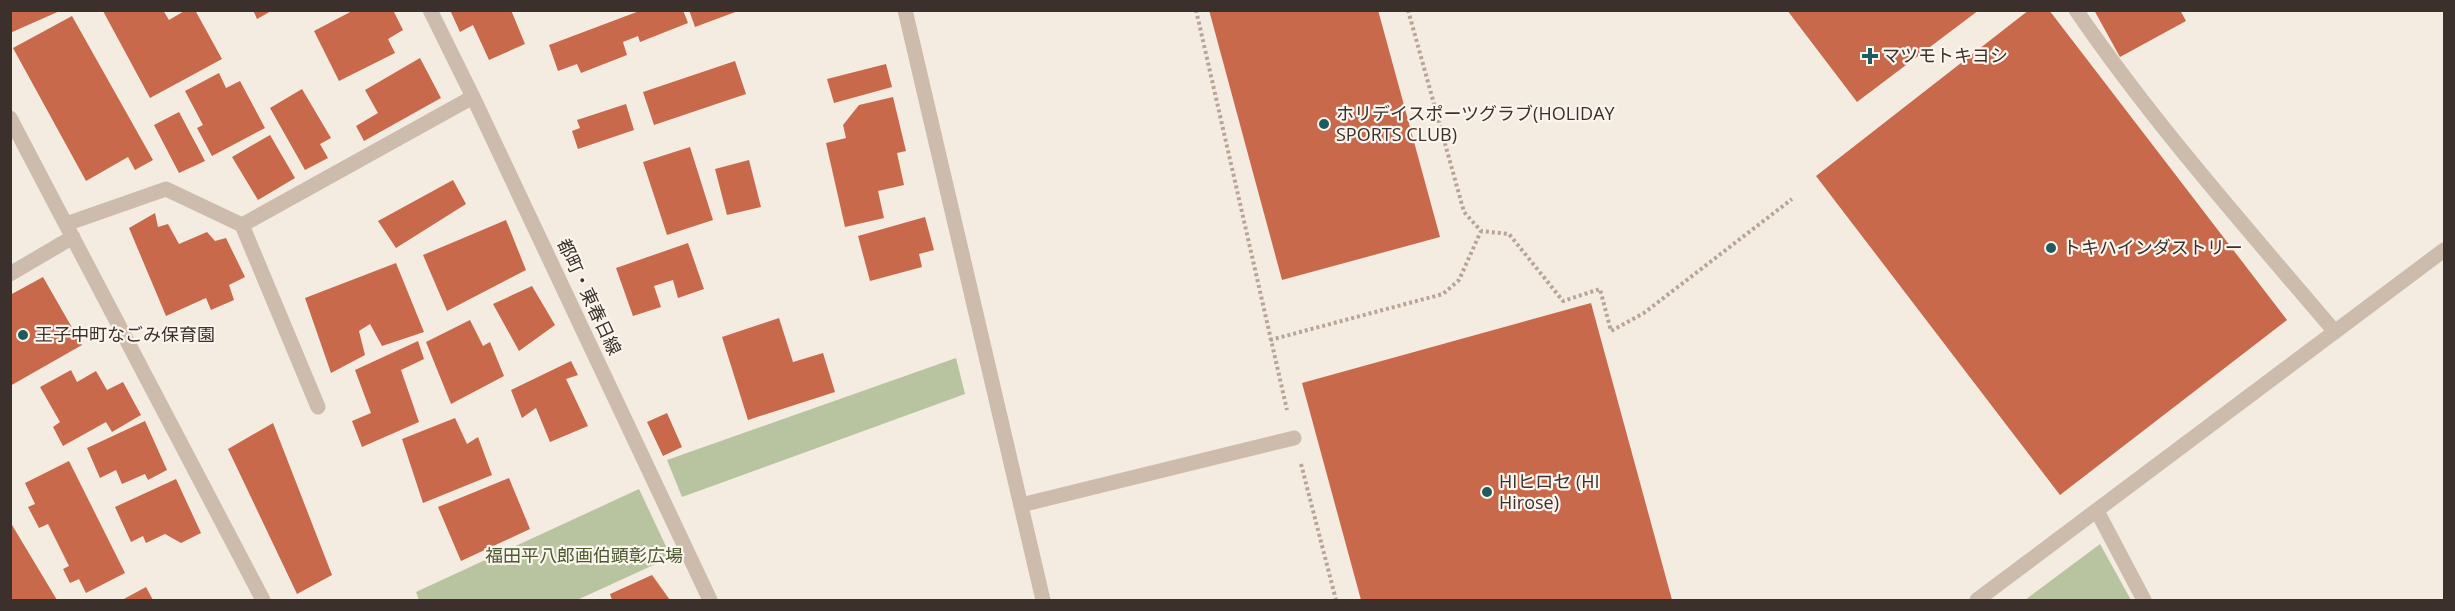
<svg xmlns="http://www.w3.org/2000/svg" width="2455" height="611" viewBox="0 0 2455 611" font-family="'Open Sans','Noto Sans JP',sans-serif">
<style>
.green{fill:#b8c4a0}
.building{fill:#c8694b}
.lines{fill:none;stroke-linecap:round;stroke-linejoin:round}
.path{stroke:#b9a596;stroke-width:4;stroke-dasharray:3 3;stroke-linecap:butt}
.minor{stroke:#cdbbac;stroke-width:15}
.poi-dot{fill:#1f5a5e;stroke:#fbf5ee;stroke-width:2}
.labels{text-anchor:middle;stroke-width:4.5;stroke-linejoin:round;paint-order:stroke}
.poi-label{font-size:18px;fill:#3b302b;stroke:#fbf5ee;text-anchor:start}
.street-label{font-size:18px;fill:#3b302b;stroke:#fbf5ee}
.park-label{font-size:18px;fill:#4a5a2e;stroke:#fbf5ee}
</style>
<rect width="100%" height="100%" fill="#f4ebe1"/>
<!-- green -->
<path class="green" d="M956,358l9,36 -283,103 -15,-37z
M639,489l32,68 -94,43h-158l-3,-8z
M2100,544l31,56h-106z"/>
<!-- building -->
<path class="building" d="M10,10h52l-52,23z
M163,10l6,10 17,-10h9l27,49 -72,39 -47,-87z
M253,10h20l-16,9z
M354,10h39l10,20 -15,9 7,14 -56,28 -25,-50z
M450,10h61l14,34 -36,16 -16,-35 -13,7z
M642,10h41l5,13 -48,19 -2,-6 -15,6 4,13 -46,18 -4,-9 -19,7 -9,-26z
M689,10h49v1l-43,16z
M1209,10h169l62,227 -158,43z
M1787,10h192l-122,92z
M2029,10h20l238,310 -227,175 -244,-319z
M2094,10h86l6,11 -66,36z
M72,16l81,144 -18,10 -7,-13 -42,24 -73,-133z
M420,58l21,40 -77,43 -8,-15 22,-13 -13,-23z
M735,61l11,33 -92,31 -11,-33z
M886,64l6,23 -58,16 -7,-24z
M219,73l7,15 14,-7 25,47 -53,28 -15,-28 6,-3 -18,-34z
M302,89l29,49 -11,6 8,14 -23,12 -35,-62z
M893,97l13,54 -9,2 7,32 -26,6 6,27 -39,9 -19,-84 20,-5 -3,-13 16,-20z
M626,104l8,26 -56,19 -6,-18 8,-3 -3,-8z
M179,112l26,49 -26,12 -25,-48z
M270,135l25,43 -37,22 -26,-43z
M690,147l23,73 -46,15 -24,-73z
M749,160l12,47 -34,8 -12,-46z
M453,180l13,24 -70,44 -18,-27z
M155,213l3,14 10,-3 11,20 28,-12 8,9 11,-3 19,39 -16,8 5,15 -23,10 -5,-12 -40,18 -37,-88z
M925,217l9,33 -15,4 3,13 -52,14 -12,-45z
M506,220l20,50 -79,41 -24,-56z
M688,243l16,46 -26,9 -5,-18 -19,6 7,21 -28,9 -17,-48z
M396,263l28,69 -42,14 -12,-22 -11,7 6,24 -34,18 -26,-75z
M43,277l39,68 -72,41v-91z
M532,286l23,39 -36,26 -26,-47z
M1591,303l81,297h-311l-59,-217z
M779,318l14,44 30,-9 12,39 -87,28 -26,-83z
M470,320l13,26 7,-4 14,34 -53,28 -25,-62z
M418,341l6,18 -23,11 18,52 -57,25 -10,-26 19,-8 -16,-43z
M571,361l7,14 -12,4 22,47 -38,16 -14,-34 -14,10 -11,-28z
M71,370l6,12 19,-11 11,19 16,-8 18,33 -29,17 -6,-10 -43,24 -10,-19 7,-5 -20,-35z
M667,413l15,34 -19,9 -16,-34z
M455,418l12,26 11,-7 14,38 -69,28 -21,-64z
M145,421l22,49 -19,10 -3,-6 -23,10 -6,-14 -16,8 -13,-30z
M273,423l59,152 -35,19 -69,-145z
M69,461l56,112 -39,20 -7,-14 -9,4 -7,-14 6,-3 -21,-42 -9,4 -11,-21 7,-3 -10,-21z
M509,478l21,51 -69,32 -23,-54z
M176,479l25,54 -20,10 -16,-9 -19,9 -3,-7 -12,6 -16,-35z
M12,525l45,75h-47v-74z
M652,575l18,25h-58l-2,-6z
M146,587l7,13h-31z"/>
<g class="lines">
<!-- path -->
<path class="path" d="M1196,10l91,400
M1408,10l56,202 17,19 28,3 54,67 37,-12 11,42 33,-18 148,-114
M1270,340l173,-46 16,-14 22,-49
M1301,464l35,136"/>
<!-- minor -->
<path class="minor" d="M430,10l43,87 237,503
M905,10l138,590
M2076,10c78,114 170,217 259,322
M10,118l253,482
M66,224l100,-35 76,36 76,182
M242,225l231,-128
M10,274l63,-37
M1021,505l273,-67
M2097,511l47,89
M1977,600l467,-350"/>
</g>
<!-- markers -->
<g class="poi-dot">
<path d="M1867 47h6v6h6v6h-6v6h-6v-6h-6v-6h6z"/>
<circle cx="1324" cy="124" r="6"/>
<circle cx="2051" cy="248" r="6"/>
<circle cx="23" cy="335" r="6"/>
<circle cx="1487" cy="492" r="6"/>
</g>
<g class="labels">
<!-- poi labels -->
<g class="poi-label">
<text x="1882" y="62">マツモトキヨシ</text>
<text x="1336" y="120">ホリデイスポーツグラブ(HOLIDAY<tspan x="1336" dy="21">SPORTS CLUB)</tspan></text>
<text x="2063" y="254">トキハインダストリー</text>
<text x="35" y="341">王子中町なごみ保育園</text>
<text x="1499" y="488">HIヒロセ (HI<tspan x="1499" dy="21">Hirose)</tspan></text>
</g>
<!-- street labels -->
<g class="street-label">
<text transform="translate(589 297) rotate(65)" y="6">都町・東春日線</text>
</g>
<!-- park labels -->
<g class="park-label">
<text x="584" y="562">福田平八郎画伯顕彰広場</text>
</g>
</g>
<!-- border -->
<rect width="2455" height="611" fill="none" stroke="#3b302b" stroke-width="24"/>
</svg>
